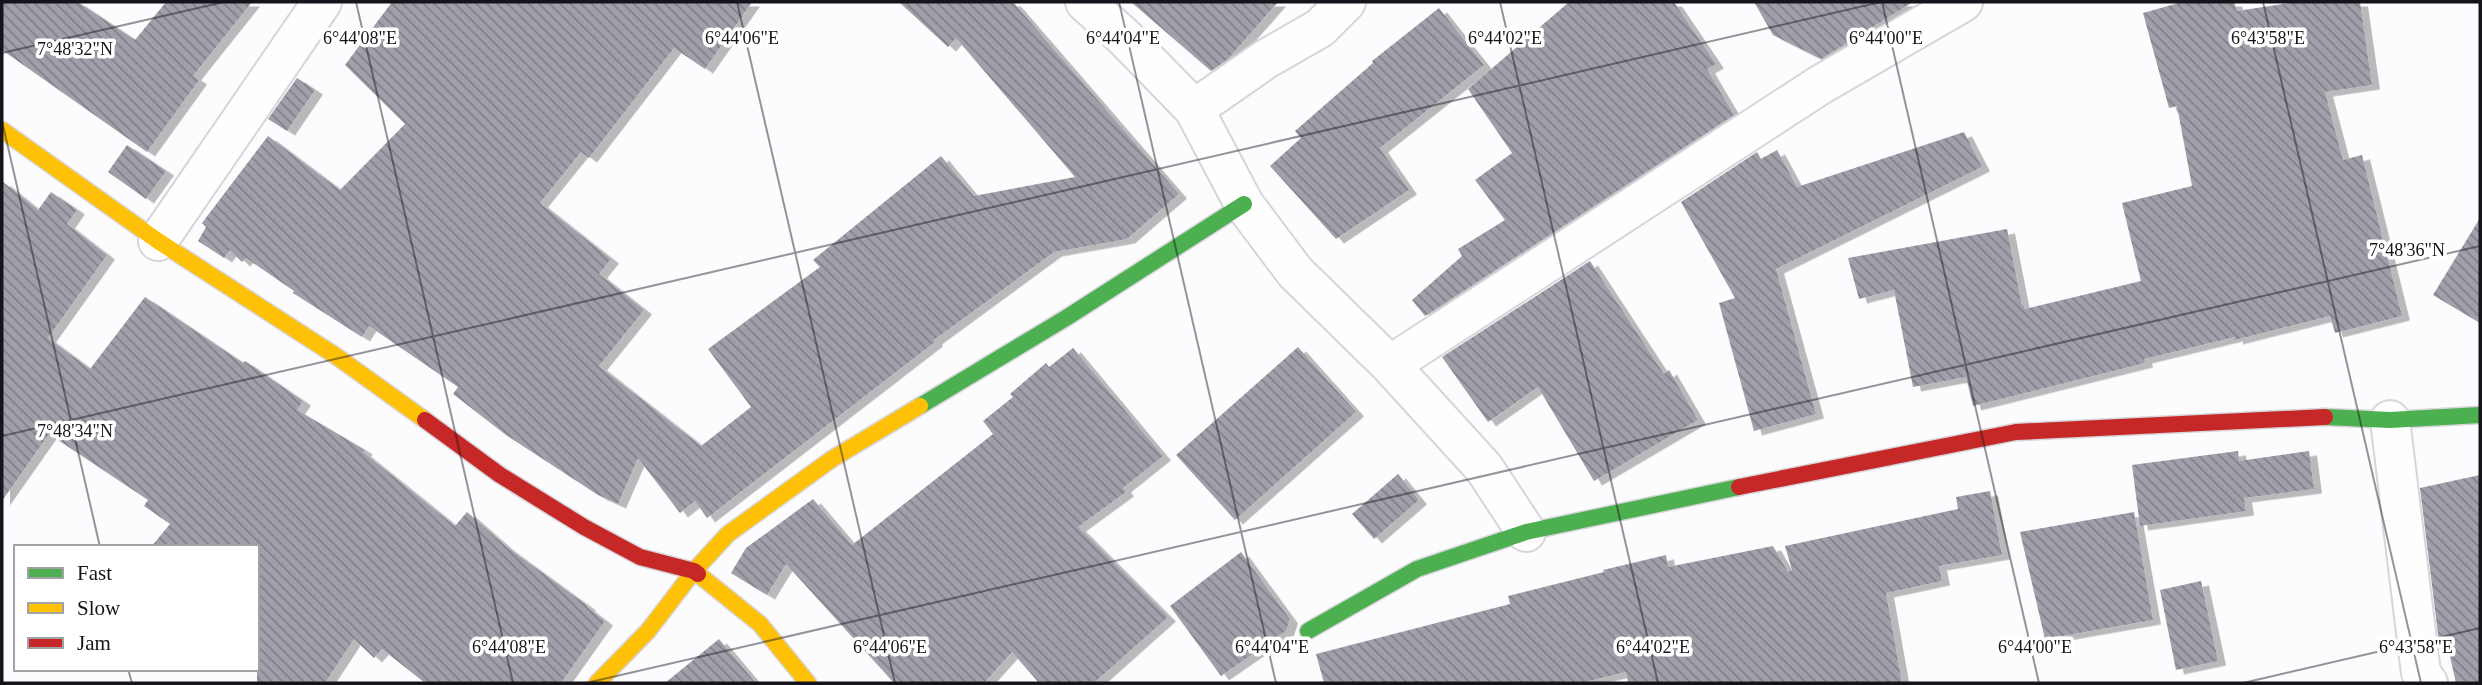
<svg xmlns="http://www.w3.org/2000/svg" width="2482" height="685" viewBox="0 0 2482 685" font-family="Georgia,serif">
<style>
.building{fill:url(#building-back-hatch);filter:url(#shadow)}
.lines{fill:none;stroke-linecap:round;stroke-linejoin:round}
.street-casing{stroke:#d6d5d9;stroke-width:42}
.fast-casing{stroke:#d6d5d9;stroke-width:19}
.slow-casing{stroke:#d6d5d9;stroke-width:19}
.jam-casing{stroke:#d6d5d9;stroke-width:19}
.street{stroke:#fffeff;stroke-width:38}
.fast{stroke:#4caf50;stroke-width:16}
.slow{stroke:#ffc107;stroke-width:16}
.jam{stroke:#c62828;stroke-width:16}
.ticks{fill:none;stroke:#16141a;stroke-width:2;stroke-opacity:0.45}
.ticks-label{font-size:18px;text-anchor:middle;fill:#16141a;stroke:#fff;stroke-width:7;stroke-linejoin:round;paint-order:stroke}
</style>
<defs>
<pattern id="building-back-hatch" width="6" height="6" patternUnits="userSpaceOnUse" patternTransform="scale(1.75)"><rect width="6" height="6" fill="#a29faa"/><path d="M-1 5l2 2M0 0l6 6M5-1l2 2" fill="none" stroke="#83808a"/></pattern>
<filter id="shadow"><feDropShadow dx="8" dy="4.5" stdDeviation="0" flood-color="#0004"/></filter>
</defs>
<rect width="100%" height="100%" fill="#fcfbfd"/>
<!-- building -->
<path class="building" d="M2,2h76l57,38 31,-38h86l-59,74 6,4 -52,72 -145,-102z
M392,2h360l-47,67 -31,-21 -85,110 -8,-6 -41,51 71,56 -12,15 45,36 -45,56 102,80 50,-39 -43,-58 112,-82 -7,-7 128,-104 33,40 101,-19 -119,-139 -8,9 -49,-45h114l166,192 -52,45 -73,13 -120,88 1,2 -228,176 -12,-17 -15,12 -42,-55 -20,46 -20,-9 -92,-60 -53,-41 5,-7 -89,-61 -7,11 -69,-44 1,-2 -48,-33 -4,4 -12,-12 -6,8 -26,-17 8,-14 -4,-4 66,-87 72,54 65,-66 -60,-59z
M1131,2h147l-50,57 -17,12z
M1569,2h105l42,62 -9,5 27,46 -309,201 -13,-16 50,-44 -4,-7 47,-29 -30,-40 37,-27 -44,-64z
M1754,2h159l-92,57 -48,-24z
M2182,2h52l3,9 60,-9h63l12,83 -47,7 18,68 19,-5 40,161 -67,17 -5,-17 -95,24v-3l-91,22 1,4 -172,43 -7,-29 -53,10 -19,-97 -35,9 -11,-41 159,-29 15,77h2l1,3 116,-28 -19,-78 70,-17 -15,-80 -8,2 -26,-95z
M1439,8l45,57 -104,83 29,42 -73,49 -66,-73 31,-28 -6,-7 78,-68 -1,-2z
M297,78l18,12 -28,41 -19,-12z
M1964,132l18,35 -206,102 40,145 -62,17 -35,-128 16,-5 -54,-96 76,-50 4,7 16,-9 20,37z
M127,145l39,26 -20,28 -38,-27z
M2,181l36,29 13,-18 26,18 -10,14 40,31 -59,83 42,31 55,-72 98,66 2,-2 58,40 -6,9 68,40 -2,2 92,74 12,-14 40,35 81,59 -1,1 18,14 -44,62h-136l-43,-34 -8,9 -20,-19 -29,44h-68v-136h-106l19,-23 -26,-18 4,-6 -99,-66 -47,67z
M2480,218v105l-47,-28z
M1590,261l74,113 5,-4 29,50 -104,61 -56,-94 -50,35 -46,-65z
M1298,347l58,65 -121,108 -59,-65z
M1073,348l90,108 -40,32 3,4 -48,35 90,90 -74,66h-55l-27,-31 -28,31h-90l-108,-119 -19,31 -36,-22 15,-25 67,-49 39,46 141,-111 -10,-13 30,-24 -3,-3 36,-31 3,4z
M2238,451l1,10 70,-10 5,38 -70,9 2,13 -106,15 -8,-61z
M1398,474l21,26 -45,39 -22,-25z
M2480,475v208h-24l-8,-35 -7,2 -2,-8 -19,-154z
M1990,491l12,64 -63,11 3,15 -56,12 16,90h-274l-2,-11 -45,11h-257l-8,-29 194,-50 -2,-8 96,-24 -1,-2 63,-15 2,12 105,-21 15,26 4,-2 -7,-24 173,-37 -2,-12z
M2134,512l19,108 -108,19 -25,-107z
M1241,552l49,67 -4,12 -65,45 -51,-70z
M2201,581l17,80 -42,9 -16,-80z
M719,639l37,44h-91z"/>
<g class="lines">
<!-- street casing -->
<g class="street-casing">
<path id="street" d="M1085,2l39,35 70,72 50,95 51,68 95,93 94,103 42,64
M1194,109l72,-50 54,-31 26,-26
M158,241l164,-239
M1390,365l430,-280 143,-83
M2390,420l31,253 7,10"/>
</g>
<!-- fast casing -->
<g class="fast-casing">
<path id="fast" d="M920,406l146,-88 178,-114
M2325,417l65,3 90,-5
M1308,631l109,-62 109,-37 213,-45"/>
</g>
<!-- slow casing -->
<g class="slow-casing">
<path id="slow" d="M2,130l156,111 178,115 89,64
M698,574l62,50 48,59
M597,683l51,-52 46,-60 34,-37 104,-75 88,-53"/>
</g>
<!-- jam casing -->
<g class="jam-casing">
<path id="jam" d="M425,420l75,55 84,52 56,30 54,14 4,3
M1739,487l277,-55 309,-15"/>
</g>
<!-- street -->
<use href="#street" class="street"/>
<!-- fast -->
<use href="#fast" class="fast"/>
<!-- slow -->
<use href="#slow" class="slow"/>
<!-- jam -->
<use href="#jam" class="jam"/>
</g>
<!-- ticks -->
<path class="ticks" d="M356,2l157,681M737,2l158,681M1119,2l157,681M1500,2l158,681M1882,2l157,681M2263,2l158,681M2,53l222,-51M2,121l98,426M2,436l1879,-434M128,669l4,14M586,683l1894,-437M2243,683l237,-55"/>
<g class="ticks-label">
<text x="360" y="44">6°44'08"E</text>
<text x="742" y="44">6°44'06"E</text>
<text x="1123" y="44">6°44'04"E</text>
<text x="1505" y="44">6°44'02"E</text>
<text x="1886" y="44">6°44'00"E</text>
<text x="2268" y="44">6°43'58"E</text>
<text x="75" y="55">7°48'32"N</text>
<text x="2407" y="256">7°48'36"N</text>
<text x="75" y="437">7°48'34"N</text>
<text x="509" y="653">6°44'08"E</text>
<text x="890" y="653">6°44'06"E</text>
<text x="1272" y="653">6°44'04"E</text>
<text x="1653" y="653">6°44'02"E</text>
<text x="2035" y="653">6°44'00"E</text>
<text x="2416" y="653">6°43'58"E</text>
</g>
<!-- border -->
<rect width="2482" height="685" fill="none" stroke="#16141a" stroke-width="7"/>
<!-- legend -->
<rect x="14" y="545" width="245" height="126" fill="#ffffff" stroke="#a2a1a3" stroke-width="2"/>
<rect x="28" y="568" width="35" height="10" fill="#4caf50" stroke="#a2a1a3" stroke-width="2"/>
<text x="77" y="580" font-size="21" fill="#16141a">Fast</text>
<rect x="28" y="603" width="35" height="10" fill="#ffc107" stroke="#a2a1a3" stroke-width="2"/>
<text x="77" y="615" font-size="21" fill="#16141a">Slow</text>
<rect x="28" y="638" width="35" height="10" fill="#c62828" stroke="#a2a1a3" stroke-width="2"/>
<text x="77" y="650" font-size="21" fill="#16141a">Jam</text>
</svg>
